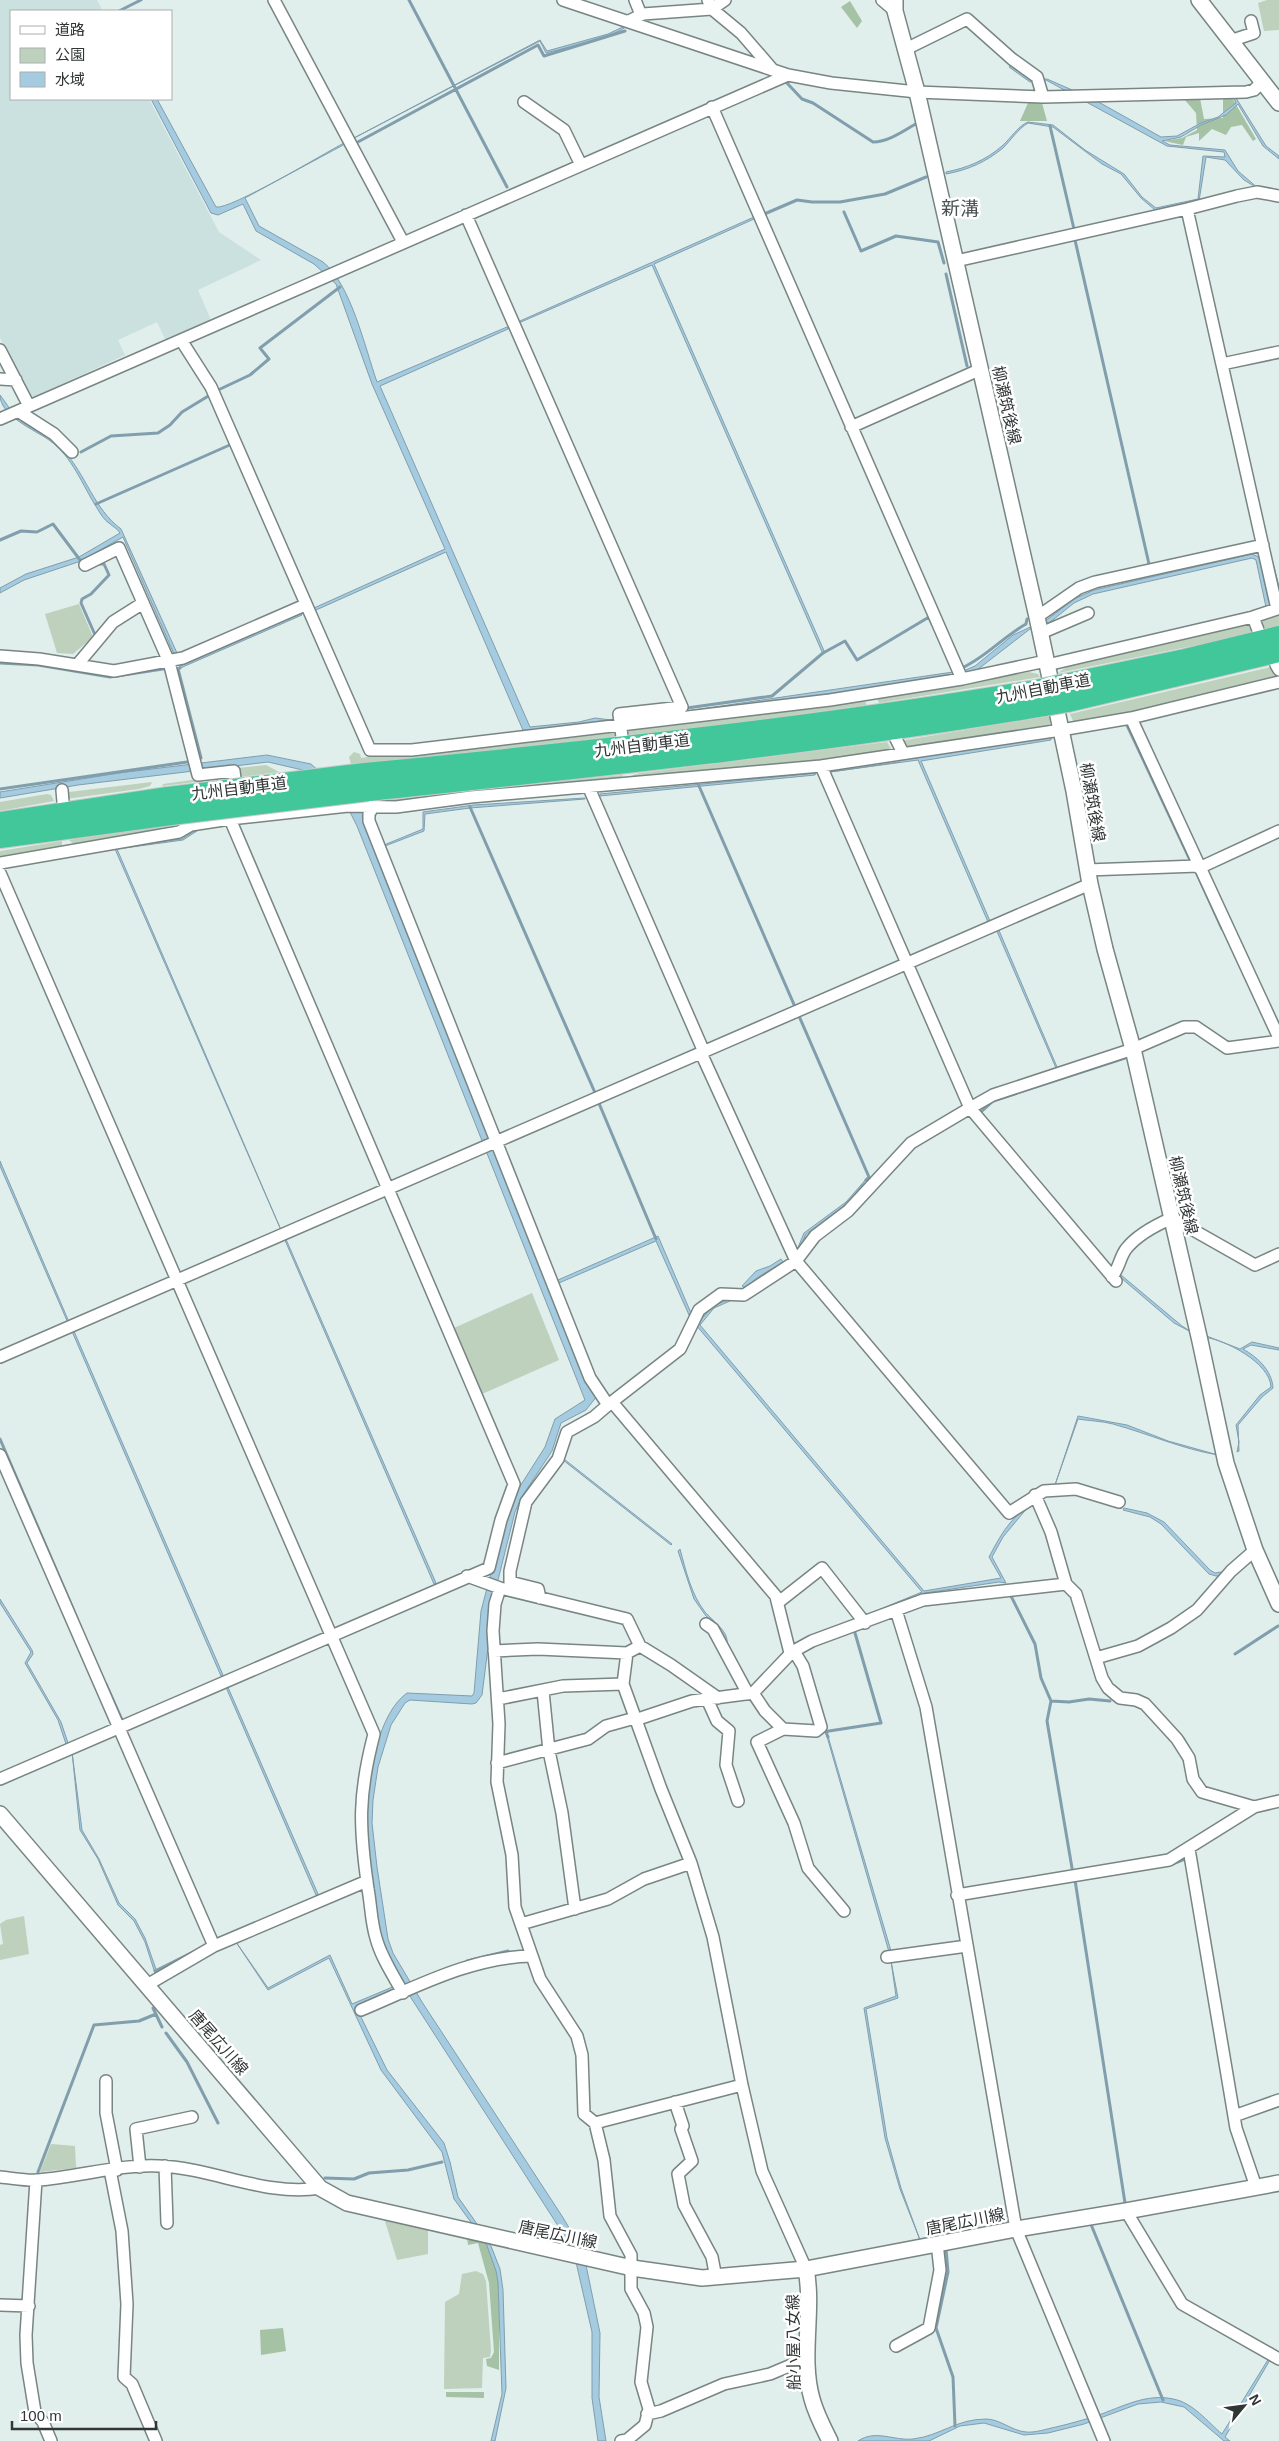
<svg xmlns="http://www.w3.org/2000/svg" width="1279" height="2441" viewBox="0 0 1279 2441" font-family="Helvetica,'Noto Sans JP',sans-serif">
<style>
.built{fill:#cbe1df}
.green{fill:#bdd1bd}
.forest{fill:#a5c2a4}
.water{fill:#a4cbe0;stroke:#819ead}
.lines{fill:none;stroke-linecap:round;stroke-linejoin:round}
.stream{stroke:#819ead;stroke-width:3}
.street-casing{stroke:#788583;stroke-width:14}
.secondary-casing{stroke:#788583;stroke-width:18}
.highway-casing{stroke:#c9caca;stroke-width:22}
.street{stroke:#fff;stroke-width:11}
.secondary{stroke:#fff;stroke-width:15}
.highway{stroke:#41c79a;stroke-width:20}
.highway-bridge-casing{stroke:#c9caca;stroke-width:22;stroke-linecap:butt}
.highway-bridge{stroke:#41c79a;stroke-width:20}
.labels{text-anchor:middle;stroke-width:5;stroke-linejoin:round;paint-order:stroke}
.street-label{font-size:16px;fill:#303535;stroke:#fff}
.quarter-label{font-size:19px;fill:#485352;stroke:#fff}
</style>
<rect width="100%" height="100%" fill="#e0eeec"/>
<!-- built -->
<path class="built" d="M0,0h97l6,11h-92v88h138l70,133 42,28 -63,30 13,30 -46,19 -8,-17 -39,18 7,15 -91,42 -3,-1 -31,-58z"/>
<!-- green -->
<path class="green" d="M1267,0h12v30l-15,1 -6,-28z
M79,604l14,33 -20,17 -16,-1 -12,-39z
M1279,611v17l-18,5 -5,-14z
M1247,622l3,7h5l2,4 -199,40 16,-11z
M1275,666l4,14 -199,45 -6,-2 -4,-9z
M1029,672l9,2 2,3 -161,26 -2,-5z
M862,696l5,9 -160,22 -81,8v-7z
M1050,716l1,6 -5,6 -141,21 -5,-8z
M614,732l4,4 -234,26 -33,2 -2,-7 5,-5 6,2 1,4 7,-1 4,-4 129,-9z
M887,742l6,10 -35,5 -227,21 2,-3 7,-2z
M266,765l13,7 -40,5v-9z
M227,775l4,3 -69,8 1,-2z
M623,775l-5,7 -214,21h-27v-5z
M152,782l-2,4 -11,3 -73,10 3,-7z
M47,794l4,1 3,6 -54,10v-9z
M169,824l3,2 -1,5 -95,15 -7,-6z
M62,841v6l-62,11v-7z
M532,1293l27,67 -77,34 -28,-66z
M24,1916l5,38 -29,6v-15l3,-1 -3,-20 6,-4z
M51,2144l24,2 1,22 -36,4z
M384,2218l44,10v26l-31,6z
M476,2271l7,3 3,7 5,69 -1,7 -7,1 -1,30 -38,1 1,-87 14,-8 3,-20z"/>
<!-- forest -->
<path class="forest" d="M850,1l12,20 -5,7 -16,-21z
M1223,95l8,1 25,43 -3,2 -11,-16 -11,2 -5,8 -14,-6 -13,12v-8l-13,4 -3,8 -19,-4 18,-3 15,-8 -1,-17 -12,-14 16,-1 4,21 19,-1z
M1028,103h14l5,18h-27z
M467,2237l19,5 13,36v92l-12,-4 -1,-7 5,-1 3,-6 -5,-69 -11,-40 -10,2z
M283,2328l3,23 -25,4 -1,-25z
M446,2392h38v6l-38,-1z"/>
<!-- water -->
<path class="water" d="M627,25c-4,10 -67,24 -81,28l-6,-12 -186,97 186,-98 7,11 61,-17z
M1011,66l20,14 16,-1 48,21 66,37 16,-1 24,-13 17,-6 18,-14 -2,-4 2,-1 30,48 13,10v3l-16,-13 -25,-42 -12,11 -25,10 -20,12 -19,4 8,4 55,5 13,21 21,18 -15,-9 -19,-20 -19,-3 -7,44 -44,9 -14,-12 -20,-24 -19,-10 -49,-37 -25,-4c-10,6 -17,17 -25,25 -17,14 -35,22 -57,26v-2c21,-4 40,-12 56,-26 9,-8 16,-20 26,-24l25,3 32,25 39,24 18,23 14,11 42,-9 5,-43 22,1 -1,-5 -57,-6 -121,-66 -16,2 -21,-15z
M151,99h6l59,108c14,3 109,-54 128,-64l1,1 -100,54 14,28 64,36c28,22 42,86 54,120l130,-55 1,2 -128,57 150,341 49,-5 16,-4 16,2 76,-9 266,-39 3,6 -331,45 -25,-2 -15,5 -58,6 -4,-2 -4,-9 -73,-169 -130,58 -2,-2 131,-59 -73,-165 -36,-100 -22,-20 -58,-33 -13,-27 -25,11 -7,-2z
M754,217v2l-100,45 171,389 -2,1 -171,-389 -131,57 -1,-1z
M0,395c7,9 13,20 22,27 14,10 31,15 42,29 22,24 30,58 57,78l56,124 -3,1 -51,-117 -42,24 -57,19 -24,13v-5l26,-14 53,-17 41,-24c-3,-5 -7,-6 -11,-10 -5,-3 -9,-10 -12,-15 -15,-23 -24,-51 -48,-68 -14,-10 -49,-24 -49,-45z
M1252,554l7,3 10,45h2l1,4 -6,1 -10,-47 -4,-2 -159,36 -19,9 -25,20 -19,6 -53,41 -12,5 -2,-4 12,-5 38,-31 35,-16 26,-20 20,-9z
M301,613l1,2 -124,54 2,-3z
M1051,737v3l-130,21 69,160 -2,1 -70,-162 -88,12 69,-10v-4z
M267,755l44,9 53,47 233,585 -11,14 -25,13 -9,28 -31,47 -6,14 -20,80 -13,103 -6,8 -4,1 -62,-4 -5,3 -14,22 -13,42 -5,33 -1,23 5,44 11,72 5,14 29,49 140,214 15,25 9,24 14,68 -1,64 7,44h-8l-6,-43v-66l-19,-83 -169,-262 -47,22 30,61 57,73 6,19 8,35 31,44 11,28 3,21 3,98 -11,53h-4l11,-47 -4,-112 -2,-11 -10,-28 -32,-44 -12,-47 -61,-82 -52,-112 -61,32 -32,-48 32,46 62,-33 22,49 50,-21c-6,-11 -13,-22 -18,-34 -11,-30 -20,-111 -18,-144 3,-33 13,-92 41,-112l65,3 2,-3 7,-82 25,-95 11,-25 28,-44 10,-28 30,-19 -228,-574 -12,-24 -38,-31 -39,-9 -190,23 -78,13v-6l119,-19z
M816,773l-1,2 -215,21v-2z
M585,798v1l-115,9 -45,6 -1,17 -39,15 -1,-1 39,-16v-17l51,-7z
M226,824v2l-26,3 -17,11 -66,9 164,381 -166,-381 -111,19v-2l64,-12 114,-15 17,-11z
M998,928l59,139 -1,1 -60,-139z
M0,1161l69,161 -1,1 -68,-157z
M868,1177l-18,24 -44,33 -5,12 -4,4 7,-17 42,-31z
M658,1236l33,77 -2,2 -33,-74 -97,42 -1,-3z
M285,1237l151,346 -2,1 -150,-346z
M781,1259l2,3c-15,10 -25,13 -37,26l-4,-2 14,-15 14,-5z
M1121,1275l61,51 11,7 -19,-10 -54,-46z
M730,1299v2l-16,7 -14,17 224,266 77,-13 -12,-21c10,-19 20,-38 39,-50l-25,30 -11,20 14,26 -7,-1 -74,11 -27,9 -31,15 -1,-2 56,-23 -226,-267 17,-19z
M71,1329h2l150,346 -2,1z
M1204,1335l36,14 12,-7 27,6v2l-28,-5 -8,4c14,8 29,21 30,39l-11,9 -24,28 1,26 -2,1 2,-10 -3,-17 24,-30 11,-8c-1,-24 -45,-47 -67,-50z
M1078,1416l49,9 41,16 50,14c-36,-6 -69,-21 -105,-31 -11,-3 -23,-3 -35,-5l-23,66z
M564,1459l108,85 -1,1 -108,-85z
M1124,1508l23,5 17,9 46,48 5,3 6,-1 2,3 -7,1 -7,-2 -48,-50 -11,-7 -27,-7z
M680,1549c6,22 11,45 25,63 7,8 23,19 22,30l-10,-16 -11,-10 -12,-17 -16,-48z
M0,1599l32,51 1,4 -6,9 34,59 7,21 -2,1 -8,-24 -33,-57 6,-11 -31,-49z
M225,1685h2l91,209 -2,1z
M826,1733h1l64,218 -2,1z
M72,1752l10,78 17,29 20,44 16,16 10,19 12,34 -2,1 -10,-31 -11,-21 -16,-16 -20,-46 -18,-29z
M891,1961l7,37 -32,11 21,129 14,50 19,52 -20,-51 -15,-51 -21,-130 32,-12z
M1269,2358l1,2 -45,77 5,4h-6l-40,-34 -23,-5 -23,2 -54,20 -36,9 -24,2 -40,-12 -24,3 -31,15h-71c18,-12 35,0 55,-2 27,-3 43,-20 73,-20 14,0 26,12 40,13 9,1 20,-3 30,-5 13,-3 27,-7 40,-11 26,-9 50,-23 77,-17 19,3 35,23 49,35z"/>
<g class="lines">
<!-- stream -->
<path class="stream" d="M409,0l98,187
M119,11l22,-11
M786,82l16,17 11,4 60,39c16,0 32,-12 46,-20
M1050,126l24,103
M355,141l1,2 182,-98 6,11 81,-25
M844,212l17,39 35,-15 42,6 6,21
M762,215l35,-15 15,2h28l45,-8 41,-17
M1075,240l74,324
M946,274l21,92
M216,391l34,-16 19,-16 -9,-11 80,-61
M81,452l30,-16 47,-3 12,-8 12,-13 28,-17
M96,504l136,-60
M0,540l21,-9 16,1 16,-8 27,36
M1273,567l6,24
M96,637l-15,-34 1,-4 9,-5 18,-19 -5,-11h-6
M0,663l38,2 72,12 53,-8
M180,668l-2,1 23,89
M962,668c24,-11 41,-31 64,-44l1,-5
M687,708l85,-12 51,-43 22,-12 12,19 72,-43 3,7
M1126,723l65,139
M699,786l170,391 -3,3
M0,789l187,-27
M470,807l126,288
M1196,872l26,57
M598,1101l58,138
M981,1112l12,-11 135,-44
M0,1439l77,179
M1010,1594l25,50 6,34 10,23 18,1 20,-3 21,2
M1235,1654l43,-28
M106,1684l16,36
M1051,1701l-4,20 25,147
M828,1737l-2,-5 3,-1 52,-8 -26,-90
M1183,1738l7,12
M1170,1865l15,-6
M1077,1879l-2,1 50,323
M467,1961l41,-10
M155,1971l38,-19
M153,2008l9,19
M166,2033l21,29 31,61
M38,2172l56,-147 45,-4 17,-7
M325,2178l29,1 15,-6 39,-3 34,-8
M1090,2222l73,178
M946,2249l2,23 -12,56 17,49 2,49"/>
<!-- street casing -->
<g class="street-casing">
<path id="street" d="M274,0l129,242
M563,0l225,75 43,8 86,9 126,5 203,-5 8,-2 8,-8
M635,0l6,15
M708,0l4,9 29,24 32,37
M882,0l13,11
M629,21l14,-7 69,-5 13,-9
M1230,41l24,-8 -3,-12
M906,49l61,-30 45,40 25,18 6,20
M524,102l40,28 17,35
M712,107l250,572
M1187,209l90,400 -24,8 5,13
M466,215l216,492 -63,7 3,23
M956,261l231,-52 50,-13 20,-4 22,4
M181,340l30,47 159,363h42l418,-50 132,-21 84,-18
M0,350l29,56
M1222,364l57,-12
M0,379l16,1
M18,411l36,23 18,18
M0,419l788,-344
M851,427l130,-58
M85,565l34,-17 50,114 29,113 36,-4 3,23
M1037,617l42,-29 16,-6 168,-37
M1041,633l47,-20
M0,656l39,3 75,12 69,-13 122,-53
M77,665l36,-43 30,-19
M1047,665l206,-48
M1276,665l3,5
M1131,718l148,320
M896,739l7,14
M821,766l149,342 146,173
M589,788l115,264
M62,790l1,12
M373,807l-4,7v7l221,557 18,27 -14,12 -27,15 -9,27 -32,43 -16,69v11l28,7 2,9
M0,863l179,-31 12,-7 39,-6 118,-13 48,1 75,-10 350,-31 240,-36 70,-12 148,-36
M1199,868l80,-37
M1087,870l111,-4
M0,873l374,861c-16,61 -15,93 -6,155 3,16 3,33 8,49 5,19 17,37 27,55
M701,1053l95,208 213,252 35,-22 32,-2 43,13
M1112,1277c7,-9 8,-20 14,-28 11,-14 30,-24 46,-31l83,47 24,-11
M0,1357l1090,-473
M612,1402l168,199 42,-33 43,55
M608,1405l72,-56 19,-39 22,-16 23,1 52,-34 19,-25 33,-25 63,-68 59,-35 23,-13 140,-46 51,-22h12l31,21 52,-7
M0,1455l214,491
M1035,1495l16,37 15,52 10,10 26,84 6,10 12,10 16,2 9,4 32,35 12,19 4,21 9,13 52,15
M467,1576l33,12 127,31 13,27 31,19 47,33
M500,1588l-5,16 -2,27 6,93 -2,58 15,73 3,52 25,72 37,57 5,19 2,59 11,9 9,37 6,56 21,39v34l13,24 3,14 -6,55 8,27 -4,16 -18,15 -6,1
M776,1597l14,56
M896,1610l30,97 90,522 88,212
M706,1624l7,5 35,65
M640,1646l-13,7 -4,31 38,105 30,74 22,74 29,148 20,86 44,98
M494,1651l44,-2 89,4
M794,1651l9,15 18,61 -5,4 -33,-2 -26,13 37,81 14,45 36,43
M1096,1658l42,-12 33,-18 26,-18 34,-39 24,-21
M543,1691l6,60 13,62 13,96
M753,1693l12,18 18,18
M498,1699l65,-13 60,-2
M707,1699l10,22 12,10 -3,34 12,36
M635,1720l57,-19 61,-8 39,-41 20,-11 111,-41 143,-16
M497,1763l91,-24 18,-13 29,-8
M0,1779l489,-211 12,-48 13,-36 -284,-665
M1189,1849l47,279 20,59
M957,1895l212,-35 85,-53 25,-6
M521,1924l87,-25 36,-20 47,-16
M887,1957l80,-11
M147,1985l67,-39 153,-65
M361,2010c55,-23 110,-53 171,-54
M106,2081v32l11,57
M675,2102l8,24 -2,3 11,32 -14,13 6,31 28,52 4,21
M1234,2116l45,-16
M595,2123l147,-38
M165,2166l2,57
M140,2167l-4,-38 56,-12
M110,2170l12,61 5,73 -3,73 8,7 24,57
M0,2177c12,1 26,4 38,3 40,-3 81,-16 121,-14 54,2 107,31 161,22
M36,2180l-10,155 1,28 8,49 8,10 8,19
M1126,2211l56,93 97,55
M0,2305l29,1
M896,2346l33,-18 11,-58 -3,-27
M647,2414l14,-3 63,-27 46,-10 38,-16"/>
</g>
<!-- secondary casing -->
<g class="secondary-casing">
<path id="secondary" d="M895,0v11l22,81 120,525 37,174 16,93 15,65 28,100 67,292 26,122 29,87 24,54
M1199,0l80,103
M0,1814l320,374 27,15 285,65 70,10 104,-9 210,-40 110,-18 153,-28
M806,2269c8,42 -6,88 6,130 4,15 11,28 18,42"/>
</g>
<!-- highway casing -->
<g class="highway-casing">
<path id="highway" d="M1064,684l121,-25 94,-23
M1068,702l211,-50
M365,773c226,-22 452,-46 676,-84
M368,791c226,-24 452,-47 677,-85
M0,822l168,-25
M0,838l171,-23"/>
</g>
<!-- street -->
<use href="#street" class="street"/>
<!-- secondary -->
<use href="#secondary" class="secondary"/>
<!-- highway -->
<use href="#highway" class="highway"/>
<!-- highway-bridge casing -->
<g class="highway-bridge-casing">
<path id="highway-bridge" d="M1041,689l23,-5
M1045,706l23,-4
M168,797l197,-24
M171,815l197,-24"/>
</g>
<!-- highway-bridge -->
<use href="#highway-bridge" class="highway-bridge"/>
</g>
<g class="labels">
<!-- street labels -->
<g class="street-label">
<text transform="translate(1007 405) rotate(77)" y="6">柳瀬筑後線</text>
<text transform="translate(1043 688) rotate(-11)" y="6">九州自動車道</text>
<text transform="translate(642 745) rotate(-7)" y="6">九州自動車道</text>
<text transform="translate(239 788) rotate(-7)" y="6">九州自動車道</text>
<text transform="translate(1093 802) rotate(80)" y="6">柳瀬筑後線</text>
<text transform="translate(1184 1195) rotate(77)" y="6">柳瀬筑後線</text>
<text transform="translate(219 2042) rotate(49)" y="6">唐尾広川線</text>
<text transform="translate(965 2221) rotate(-11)" y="6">唐尾広川線</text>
<text transform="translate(558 2234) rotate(12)" y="6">唐尾広川線</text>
<text transform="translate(793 2342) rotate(-91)" y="6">船小屋八女線</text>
</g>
<!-- quarter labels -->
<g class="quarter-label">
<text x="960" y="215">新溝</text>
</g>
</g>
<!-- legend -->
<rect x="10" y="10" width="162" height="90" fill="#ffffff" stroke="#acaeae"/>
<rect x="20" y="26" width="25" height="8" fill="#ffffff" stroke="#acaeae"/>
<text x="55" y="35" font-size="15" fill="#303535">道路</text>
<rect x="20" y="48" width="25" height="15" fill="#bdd1bd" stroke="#acaeae"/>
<text x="55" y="60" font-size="15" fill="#303535">公園</text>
<rect x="20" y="72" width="25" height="15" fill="#a4cbe0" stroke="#acaeae"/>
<text x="55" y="85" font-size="15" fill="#303535">水域</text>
<!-- north arrow -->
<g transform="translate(1244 2406) rotate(61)" stroke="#ffffff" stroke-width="4" paint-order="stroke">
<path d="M0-4L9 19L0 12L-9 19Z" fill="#303535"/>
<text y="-8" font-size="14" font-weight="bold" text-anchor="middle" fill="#303535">N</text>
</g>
<!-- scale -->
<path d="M12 2421v8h144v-8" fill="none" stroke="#303535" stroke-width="2.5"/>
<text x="20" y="2421" font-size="15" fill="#303535" stroke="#ffffff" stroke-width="4" paint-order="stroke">100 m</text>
</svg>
